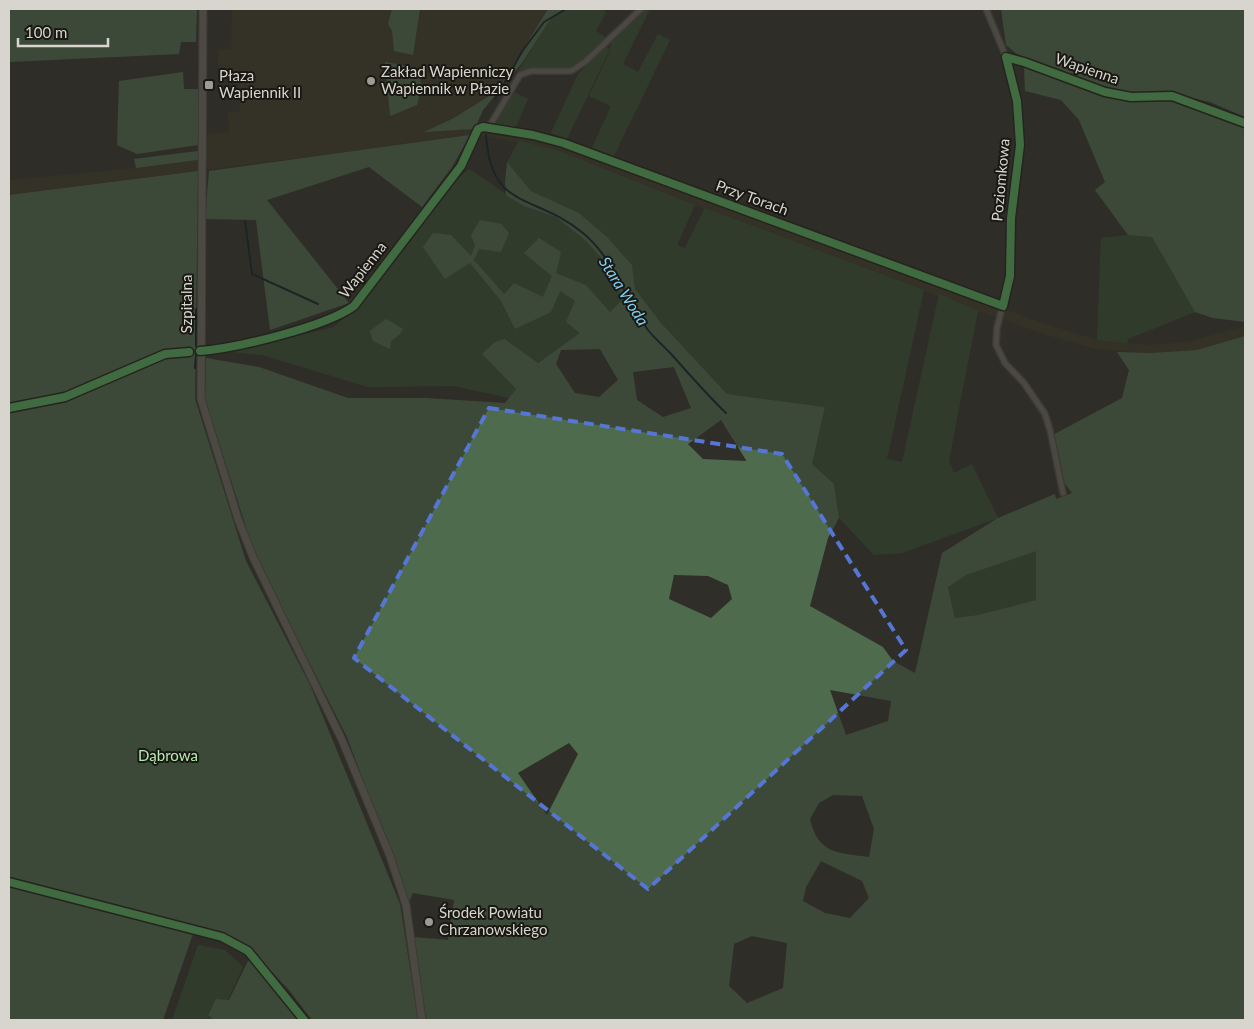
<svg xmlns="http://www.w3.org/2000/svg" width="1254" height="1029" viewBox="0 0 1254 1029" font-family="Lato,sans-serif">
<style>
.built{fill:#3a3625}
.green{fill:#324d32}
.forest{fill:#4e6b4d;fill-rule:evenodd}
.lines{fill:none;stroke-linecap:round;stroke-linejoin:round}
.stream{stroke:#051b24;stroke-width:2}
.street-casing{stroke:#4d4b47;stroke-width:8}
.secondary-casing{stroke:#4d4b47;stroke-width:9}
.street{stroke:#6d6963;stroke-width:5}
.secondary{stroke:#706a64;stroke-width:7}
.cycleway-casing{stroke:#191813;stroke-width:11}
.cycleway{stroke:#56b35d;stroke-width:8}
.marked{fill:none;stroke:#5576d5;stroke-width:4;stroke-dasharray:10 6;stroke-linejoin:round}
.poi-dot{fill:#9d9b93;stroke:#191813;stroke-width:2}
.labels{text-anchor:middle;stroke-width:4;stroke-linejoin:round;paint-order:stroke}
.street-label{font-size:15px;fill:#d7d5cd;stroke:#191813}
.poi-label{font-size:15px;fill:#d7d5cd;stroke:#191813;text-anchor:start}
.park-label{font-size:15px;fill:#b4ebb4;stroke:#191813}
.water-label{font-size:16px;font-style:italic;fill:#7fcef2;stroke:#191813}
</style>
<rect width="100%" height="100%" fill="#302e28"/>
<!-- built -->
<path class="built" d="M232,9h316l-51,82 -43,27 -28,13 47,-2 46,5 44,11 474,176 60,19 52,5 38,-3 58,-16v10l-48,14 -47,3 -54,-4 -46,-13 -72,-25 -283,-106 -136,-54 -79,-16 -471,60v-15l127,-12 62,-8 9,-5v-21l22,-2 -1,-20 12,-1 -2,-40h-20v-21l13,-1z"/>
<!-- green -->
<path class="green" d="M564,9h38l4,3 -10,19 11,7c-10,10 -23,27 -37,31 -27,6 -28,-12 -57,10l39,-62z
M644,9h6l-27,55 15,8 20,-38 12,6 -57,118 -22,-8 20,-44 -22,-10 21,-45 1,-9z
M606,47l4,2 -43,90 -16,-6 27,-59z
M512,91l16,8 -13,30 -22,-3z
M519,141l40,10 136,54 -18,40 8,3 20,-40 219,82 -37,169 15,3 37,-168 39,17 -29,149 5,13 18,-9 26,54 -96,35 -28,2 -35,-37 -5,-34 -22,-20 13,-57 -98,-13 -66,-71 -26,-34 -3,-24 -25,-28 -28,-24 -48,-22 -24,-29z
M469,169l55,37 32,11 30,24 27,30 9,29 -12,12 -24,-27 -30,-12 -13,25 -29,-15 -10,11 -30,-33 4,-12 -3,-4 -4,12 -26,22 25,-16 31,38 14,28 45,-38 15,10 6,32 -44,30 -31,-24 -24,15 34,35 -7,9 -55,-12 -86,1 -106,-32 -29,-3 101,-25 26,-23 90,-118z
M1127,235l25,2 43,75 -67,27 -1,4 -30,-3 4,-102z
M1036,550v50l-58,15 -23,3 -7,-32 18,-11z
M198,945l27,5 18,17 -15,33 -12,-1 -8,16 4,3v2h-40z"/>
<!-- forest -->
<path class="forest" d="M9,9h188l-1,33h-15l-2,12 -170,8z
M392,9h28l-7,46 -19,-4 -2,-20 -4,-7z
M548,9h16l-12,8 -30,46 -39,47 -7,16 -3,3 -49,3 30,-14 43,-27z
M1001,9h244v108l-35,-15 -38,-9 -42,1 -25,-6 -83,-30 -16,-13z
M385,62c32,5 42,8 32,43l-27,11z
M1024,66l76,28 31,7 39,-3 37,11 38,17v196l-32,-4 -18,-6 -43,-75 -24,-2 -33,-45 10,-8 -26,-62 -18,-20 -36,-9z
M183,72l1,17h15l-1,56 -61,9 -20,-9 2,-64z
M470,135l-18,32 -30,40 -53,-40 -102,33 82,103 -79,27 -14,-110 -51,-1 4,-48z
M198,151v9l-62,8 -2,-9z
M507,162l24,29 48,22 28,24 25,28 3,24 26,34 66,71 98,13 -13,57 22,20 5,34 -11,20 -18,68 73,41 10,14 22,12 27,-120 56,-35 57,-24 1,5 16,-6 -9,-12 -14,-44 73,-39 7,-28 -12,-18 33,1 47,-3 48,-14v684h-819l-12,-83 34,3 6,-40 -41,-7 -4,9 -62,-165 -92,-182 -50,-156 1,-41 53,9 89,31h78l79,5 11,-14 -34,-35 13,-12 10,-3 33,24 42,-30 -14,-11 9,-21 -15,-10 -9,21 -36,17 -14,-28 -31,-38 -25,16 -22,-32 10,-14 18,2 20,21 4,-11 -4,-10 9,-15 21,4 8,9 -8,19 -22,-3 -5,11 30,34 10,-11 29,14 9,-21 -28,-23 15,-15 22,14 -5,21 30,12 24,27 12,-12 -9,-29 -27,-30 -30,-24 -32,-11 -18,-11 -1,-13zM600,349l18,31 -19,17 -24,-4 -19,-29 5,-14zM674,367l17,41 -28,9 -26,-17 -4,-28zM721,420l25,40v1l-43,-2 -15,-15zM1036,551v49l-58,15 -23,3 -7,-31 18,-12zM674,575l34,1 20,9 4,14 -21,19 -42,-19zM830,690l61,11 -3,20 -42,14zM569,743l9,11 -31,61 -29,-42zM833,795l29,1 12,33 -5,28c-31,-4 -51,-3 -59,-38l9,-16zM821,861l41,20 7,17 -19,20 -25,-5 -22,-12 3,-14zM752,936l35,7 -4,45 -36,15 -18,-17 5,-42z
M198,171l-3,228 51,162 64,124 90,219 18,116h-106l-23,-30 -39,-41 -27,-15 -214,-56v-683z
M386,319l17,10 -3,5 -9,7 -1,8 -17,-8 -3,-10z
M9,883l185,48 -31,89h-154z
M249,959l51,61h-88v-2l-4,-3 8,-16 13,1z"/>
<g class="lines">
<!-- stream -->
<path class="stream" d="M495,99l28,-49 21,-28 22,-13
M486,135c5,77 49,58 97,98 31,26 42,65 65,97 7,9 16,16 24,25 18,20 35,40 54,58
M205,176l1,-7
M245,221l7,53 66,30
M196,346v-37
M195,368l1,-14"/>
<!-- street casing -->
<g class="street-casing">
<path id="street" d="M986,9l20,48 9,36 5,52 -9,73 -1,58 -13,52 -1,17 9,18 19,20 21,31 5,16 13,63
M1006,57l18,5 81,30 26,5 41,-1 73,27
M489,127l31,-52 11,-4h40l14,-9 56,-53
M200,351c37,-3 125,-24 154,-45l107,-140 17,-37 5,-2 50,8 30,8 440,163"/>
</g>
<!-- secondary casing -->
<g class="secondary-casing">
<path id="secondary" d="M203,9l-2,390 37,120 15,38 89,183 48,116 16,49 16,115
M9,882l213,55 26,14 56,69"/>
</g>
<!-- street -->
<use href="#street" class="street"/>
<!-- secondary -->
<use href="#secondary" class="secondary"/>
<!-- cycleway casing -->
<g class="cycleway-casing">
<path id="cycleway" d="M200,351c37,-3 125,-24 154,-45l107,-140 17,-37 5,-2 50,8 30,8 440,163 7,-30 1,-58 9,-73 -3,-44 -11,-44 18,5 81,30 26,5 41,-1 73,27
M9,408l56,-11 100,-43 24,-2
M9,882l213,55 26,14 56,69"/>
</g>
<!-- cycleway -->
<use href="#cycleway" class="cycleway"/>
</g>
<!-- marked area -->
<path d="M0 0H1254V1029H0ZM489,408l293,46 124,196 -258,239 -294,-231z" fill="#302e28" fill-opacity=".55" fill-rule="evenodd"/>
<path class="marked" d="M489,408l293,46 124,196 -258,239 -294,-231z"/>
<!-- markers -->
<g class="poi-dot">
<circle cx="371" cy="81" r="5"/>
<rect x="204" y="80" width="10" height="10" rx="2.5"/>
<circle cx="429" cy="922" r="5"/>
</g>
<g class="labels">
<!-- street labels -->
<g class="street-label">
<text transform="translate(1087 69) rotate(19)" y="5">Wapienna</text>
<text transform="translate(1001 180) rotate(-85)" y="5">Poziomkowa</text>
<text transform="translate(752 198) rotate(20)" y="5">Przy Torach</text>
<text transform="translate(363 270) rotate(-52)" y="5">Wapienna</text>
<text transform="translate(187 304) rotate(-90)" y="5">Szpitalna</text>
</g>
<!-- poi labels -->
<g class="poi-label">
<text x="381" y="77">Zakład Wapienniczy<tspan x="381" dy="17">Wapiennik w Płazie</tspan></text>
<text x="219" y="81">Płaza<tspan x="219" dy="17">Wapiennik II</tspan></text>
<text x="439" y="918">Środek Powiatu<tspan x="439" dy="17">Chrzanowskiego</tspan></text>
</g>
<!-- park labels -->
<g class="park-label">
<text x="168" y="761">Dąbrowa</text>
</g>
<!-- water labels -->
<g class="water-label">
<text transform="translate(624 291) rotate(58)" y="6">Stara Woda</text>
</g>
</g>
<!-- border -->
<rect width="1254" height="1029" fill="none" stroke="#d7d5cd" stroke-width="20"/>
<!-- scale -->
<path d="M18 38v8h90v-8" fill="none" stroke="#d7d5cd" stroke-width="2.5"/>
<text x="25" y="38" font-size="15" fill="#d7d5cd" stroke="#191813" stroke-width="4" paint-order="stroke">100 m</text>
</svg>
